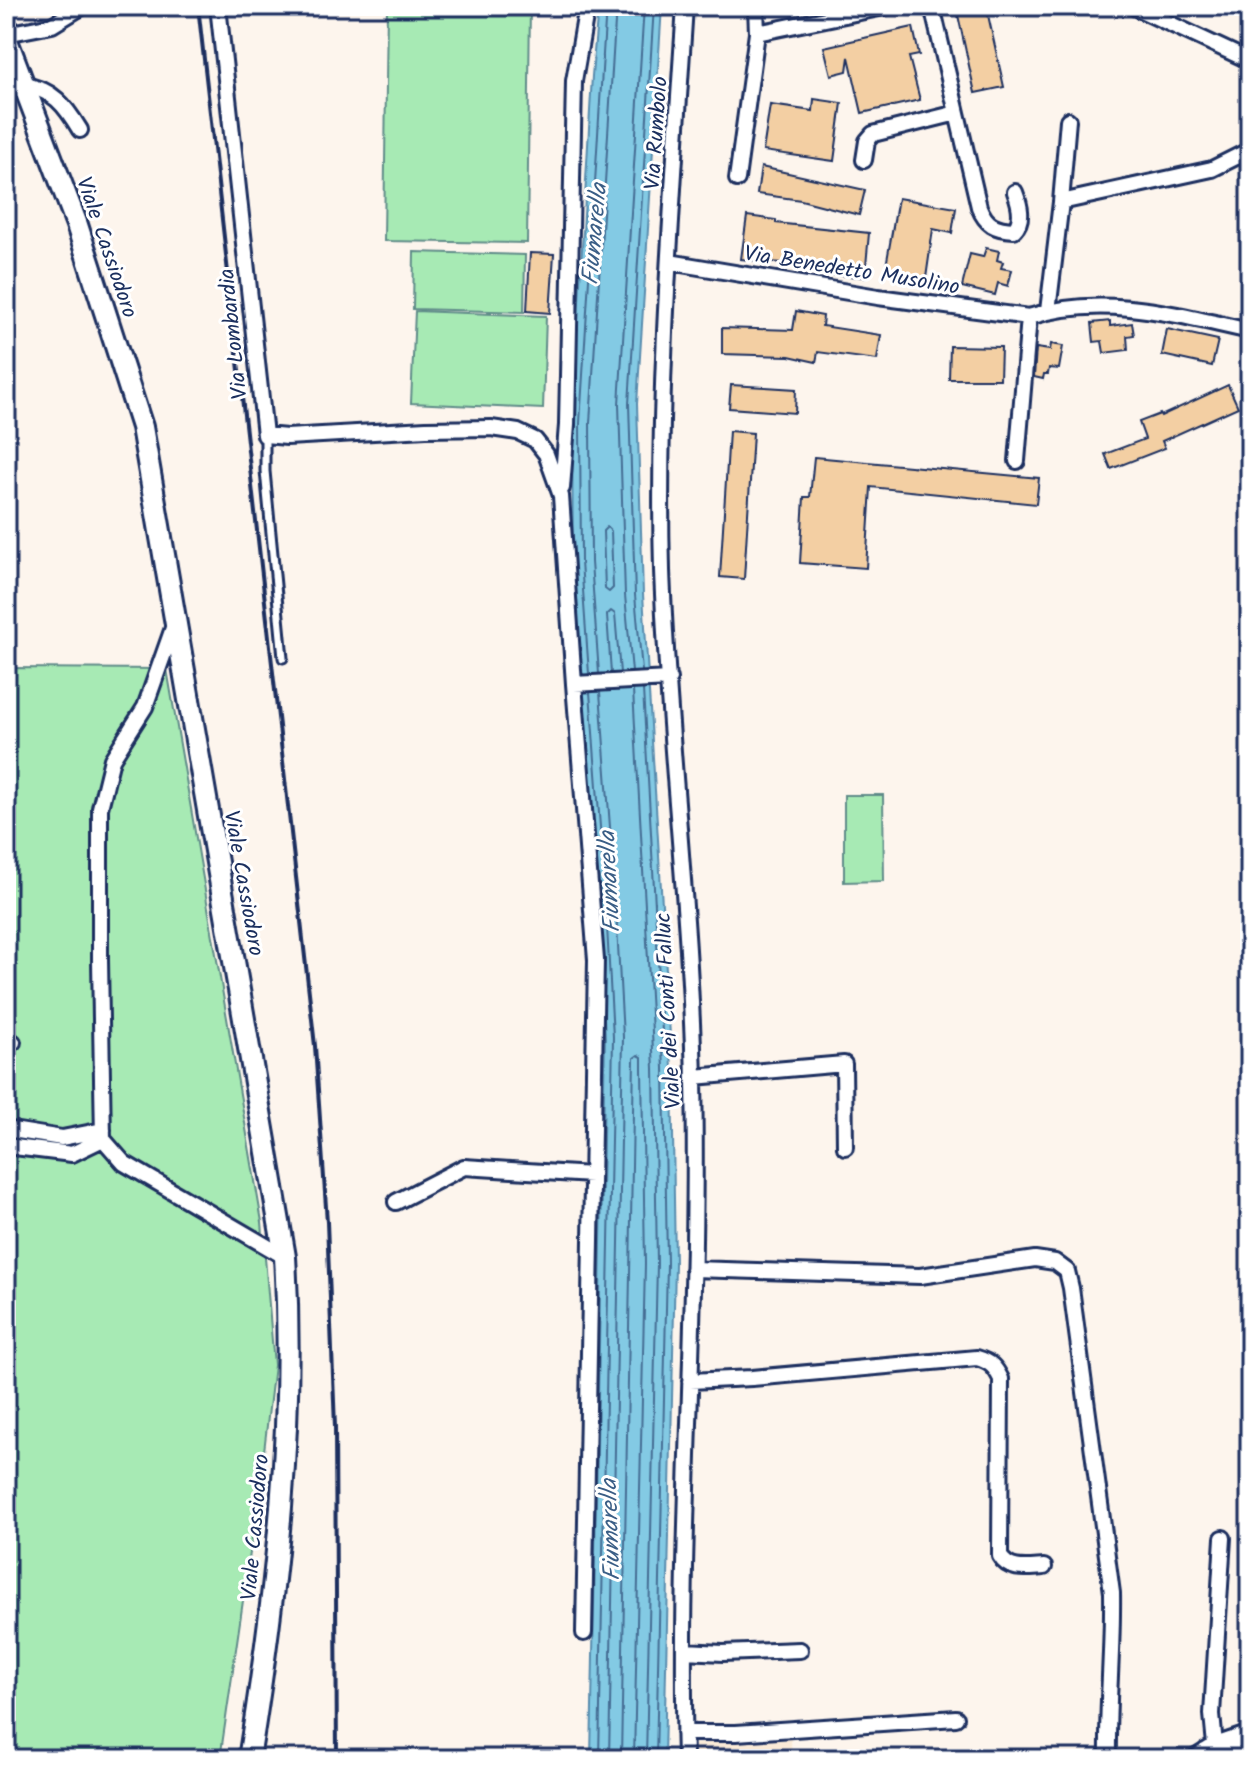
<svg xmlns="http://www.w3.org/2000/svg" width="1256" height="1765" viewBox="0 0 1256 1765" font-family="Kalam,sans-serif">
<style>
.built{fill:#faead7}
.green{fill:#a7eab4;stroke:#618c89;stroke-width:2}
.water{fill:#83cae4;stroke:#598cae;stroke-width:2}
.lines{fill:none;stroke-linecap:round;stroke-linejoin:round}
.shore{stroke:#456d94;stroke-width:2}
.building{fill:#f3cfa3;stroke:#1b2f5e;stroke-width:2}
.lane-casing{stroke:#1b2f5e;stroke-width:13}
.street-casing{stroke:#1b2f5e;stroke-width:20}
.secondary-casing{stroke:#1b2f5e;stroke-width:26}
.lane{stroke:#fff;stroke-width:7}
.street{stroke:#fff;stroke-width:14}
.secondary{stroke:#fff;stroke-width:20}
.rail{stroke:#1b2f5e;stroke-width:4}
.labels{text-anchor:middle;stroke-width:6;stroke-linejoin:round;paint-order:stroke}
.street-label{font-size:22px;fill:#1b2f5e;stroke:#fff}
.water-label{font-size:24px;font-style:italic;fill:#3a5e86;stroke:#fff}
</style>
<rect width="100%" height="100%" fill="#fdf5ed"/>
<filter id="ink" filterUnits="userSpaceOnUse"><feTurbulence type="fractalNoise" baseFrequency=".0125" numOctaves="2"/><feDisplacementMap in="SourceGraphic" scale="16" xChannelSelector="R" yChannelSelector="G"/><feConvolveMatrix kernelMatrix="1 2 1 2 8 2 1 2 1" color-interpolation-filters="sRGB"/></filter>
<g filter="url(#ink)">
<!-- built -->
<path class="built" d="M791,1739l1,20h-100v-15z"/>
<!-- green -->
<path class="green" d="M387,6h143l-3,237 -143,-2z
M414,252l111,3 -1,57 -111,-3z
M415,311l131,5 -3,93 -132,-6z
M6,668l161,1 95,553 12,143 -13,112 -41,282h-214z
M844,795h39l1,86 -40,1z"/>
<!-- water -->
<path class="water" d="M598,6h64l-25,398 6,190 29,474 3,196 -11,495h-73l14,-722 -7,-128 -25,-347 -1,-139 20,-347z"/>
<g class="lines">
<!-- shore -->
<path class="shore" d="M607,527l4,4 2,57 -4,4 -4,-3 -2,-58z
M642,671l-7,-76 -6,-191 25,-398
M632,672l-7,-77 -6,-191 25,-398
M611,673l-4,-58 4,-4 4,3 5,59
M589,674l-8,-112 -1,-139 26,-417
M599,674l-8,-112 -1,-139 26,-417
M643,689l21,379 3,196 -11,495
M633,690l21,378 3,196 -11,495
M590,692l16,216 7,129 -14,722
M600,692l16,216 7,129 -14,722
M621,1759l13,-701 4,-3 4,2v12l3,195 -11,495"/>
</g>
<!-- building -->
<path class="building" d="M956,6h30l18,81 -29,6z
M913,27l6,28 -10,2 11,43 -58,13 -13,-56 -2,14 -16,4 -7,-28z
M814,99l28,4 -8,58 -71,-10 7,-46 43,6z
M761,167l104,23 -6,25 -58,-15 -44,-6z
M898,198l58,10 -4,25 -19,-4 -7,49 -41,-6z
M747,216l29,4v3l93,10 -4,44 -34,-2 1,-7 -91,-9z
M986,248l13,3 -2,9 6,2 -2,6 11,2 -4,16 -10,-3 -3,12 -33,-8 8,-33 13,3z
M530,253l24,1 -4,59 -23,-2z
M796,311l27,5 -1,10 59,9 -4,25 -59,-8 -2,10 -27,-6 -67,-2v-26l71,2z
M1110,321v5l22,-3 2,12 -7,1 1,14 -24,3 -2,-12 -8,1 -2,-19z
M1167,329l51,11 -6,26 -50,-11z
M1051,344l12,2 -4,23 -10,-1 -1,6h-4l-1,5 -9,-2 2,-29 14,2z
M950,346l51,1 -1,32h-51z
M731,385l65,4 -1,24 -66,-5z
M1228,385l10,22 -76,34 3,7 -54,21 -6,-15 40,-15 -6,-17 21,-8 1,2z
M729,431l24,2 -9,146 -24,-2z
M814,457l225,21 -3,26 -165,-17 -5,81 -66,-5 4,-66h6z"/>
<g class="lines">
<!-- lane casing -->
<g class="lane-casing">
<path id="lane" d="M265,435v36l18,187"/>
</g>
<!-- street casing -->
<g class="street-casing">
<path id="street" d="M218,6l47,429 22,2 139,-8 65,-1 27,4 17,8 11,14 15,42 13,188 22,276 -12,673
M932,6l47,201c7,18 16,22 35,23 10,-10 6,-25 1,-38
M1132,6l118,55
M757,33l132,-27
M6,34l46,-9 31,-19
M23,85c30,4 42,20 57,45
M864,160l3,-19 6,-7 84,-21
M737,179l20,-146 -1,-27
M1061,202l151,-33 38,-19
M669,262l209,35 151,20c74,-24 148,-2 221,14
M1048,311l13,-109 7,-82
M1017,461l12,-144
M562,488l5,-63 7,-344 13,-75
M174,625l-29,82 -33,52 -12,49v152l3,179 21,24 161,94
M574,684l95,-5
M6,1042h7
M694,1077l150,-13 1,83
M6,1129l56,9 41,-8
M6,1146l66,8 31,-15
M396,1202l68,-35 128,8
M693,1269l227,7 115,-17 20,3 12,9 4,17 41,305c1,55 -5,111 -4,166
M690,1381l62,-3 225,-20c14,4 18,9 24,21l-1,177c9,16 28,12 44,11
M685,1651l38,2 77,-3
M684,1733h52l220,-15
M1215,1745l-3,-31 11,-176
M1205,1751l14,3 31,-5
M685,1759c-6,-226 14,-453 9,-679 -4,-170 -26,-340 -32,-510 -5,-189 11,-376 23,-564
M1193,1759l22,-14 35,-12"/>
</g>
<!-- secondary casing -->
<g class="secondary-casing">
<path id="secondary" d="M6,38l71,187 65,202 143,830c10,168 -9,336 -36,502"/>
</g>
<!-- lane -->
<use href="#lane" class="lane"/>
<!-- street -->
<use href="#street" class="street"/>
<!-- secondary -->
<use href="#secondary" class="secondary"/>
<!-- rail -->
<path class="rail" d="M198,6l117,1040 12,176 8,205 2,332"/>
</g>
</g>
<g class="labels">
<!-- street labels -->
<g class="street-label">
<text transform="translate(655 133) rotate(-86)" y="8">Via Rumbolo</text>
<text transform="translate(108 247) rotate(71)" y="8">Viale Cassiodoro</text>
<text transform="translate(852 269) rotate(9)" y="8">Via Benedetto Musolino</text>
<text transform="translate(232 334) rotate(-96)" y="8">Via Lombardia</text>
<text transform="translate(245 883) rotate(80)" y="8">Viale Cassiodoro</text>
<text transform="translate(667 1011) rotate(-93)" y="8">Viale dei Conti Falluc</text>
<text transform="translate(254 1527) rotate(-85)" y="8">Viale Cassiodoro</text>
</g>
<!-- water labels -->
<g class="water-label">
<text transform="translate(594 234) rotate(-85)" y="8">Fiumarella</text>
<text transform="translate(609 882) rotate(-93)" y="8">Fiumarella</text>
<text transform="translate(610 1530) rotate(-92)" y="8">Fiumarella</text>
</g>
</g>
<!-- margin -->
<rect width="1256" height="1765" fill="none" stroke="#fff" stroke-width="32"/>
<rect x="16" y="16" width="1224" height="1733" fill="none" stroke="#1b2f5e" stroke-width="3" filter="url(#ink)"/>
</svg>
